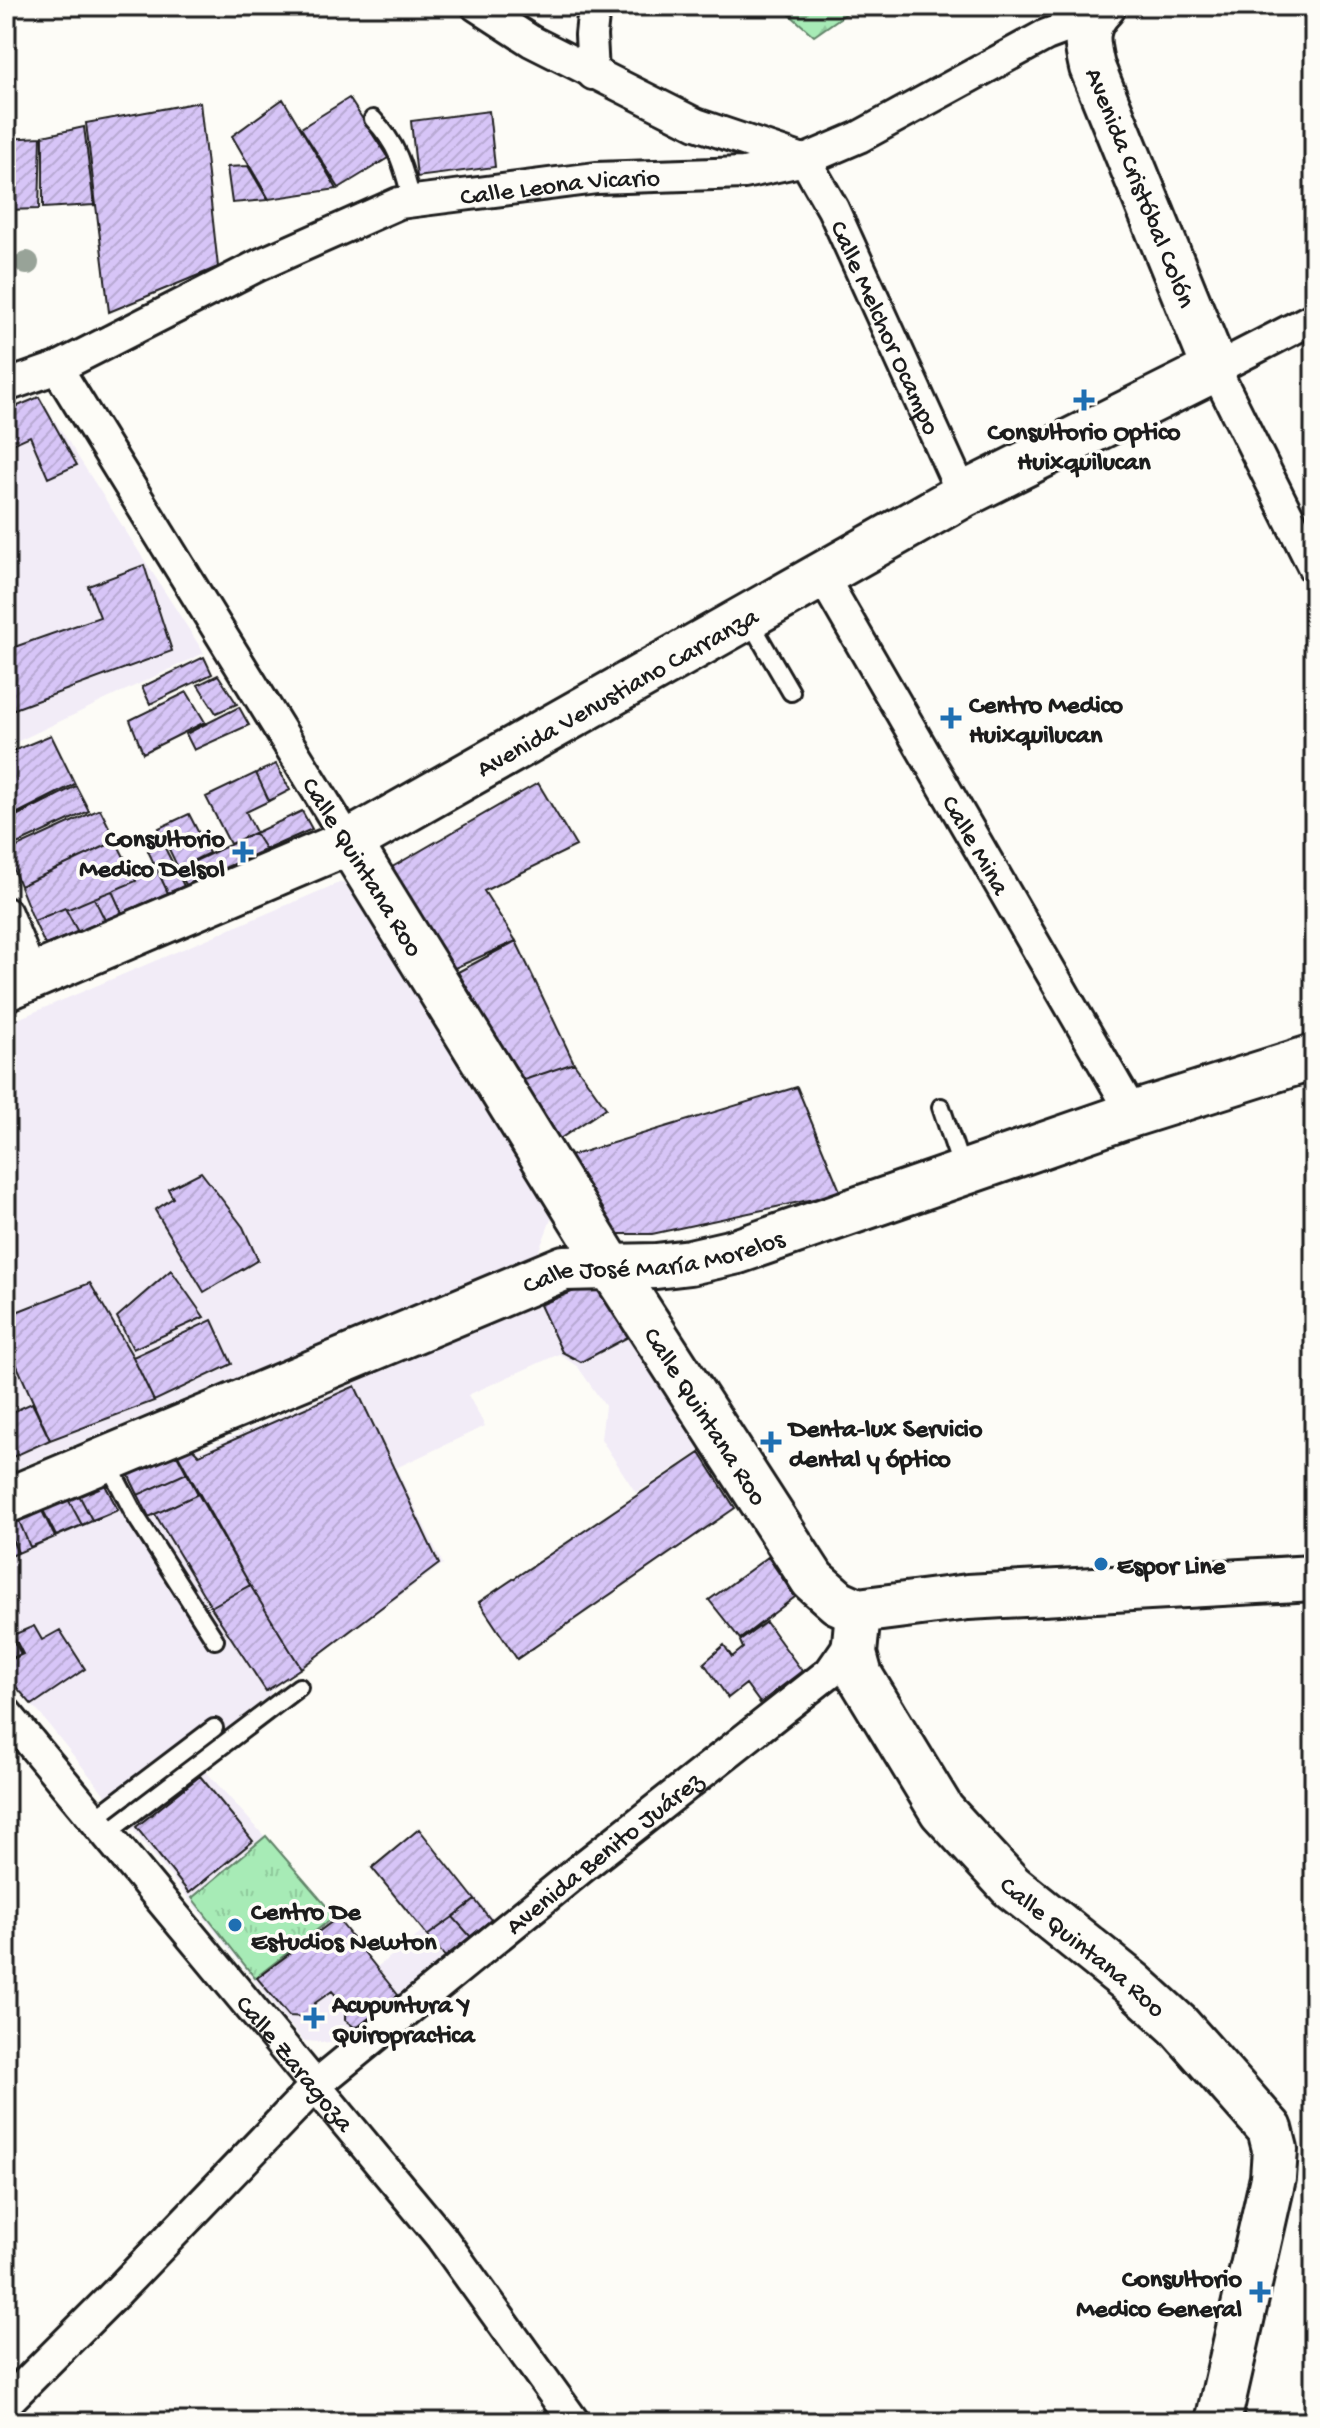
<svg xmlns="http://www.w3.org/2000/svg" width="1320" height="2428" viewBox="0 0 1320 2428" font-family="'Gochi Hand',sans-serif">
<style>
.built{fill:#f2ecf7}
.grass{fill:url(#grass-tufts);stroke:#628469;stroke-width:2}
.forest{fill:url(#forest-firs);stroke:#628469;stroke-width:2}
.building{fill:url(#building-hatch);stroke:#1c1c1c;stroke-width:2}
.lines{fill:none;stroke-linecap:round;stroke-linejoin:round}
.lane-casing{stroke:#1c1c1c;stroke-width:22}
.street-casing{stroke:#1c1c1c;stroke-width:36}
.secondary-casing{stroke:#1c1c1c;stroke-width:50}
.primary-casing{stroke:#1c1c1c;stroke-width:50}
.lane{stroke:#fdfcf7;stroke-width:16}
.street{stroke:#fdfcf7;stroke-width:30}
.secondary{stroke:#fdfcf7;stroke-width:44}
.primary{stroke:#fdfcf7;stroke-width:44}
.tree{fill:#98a398}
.poi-dot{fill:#1f6fb2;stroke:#fdfcf7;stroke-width:3}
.labels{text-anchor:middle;stroke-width:7;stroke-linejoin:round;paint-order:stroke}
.street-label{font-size:26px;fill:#1c1c1c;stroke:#fdfcf7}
.poi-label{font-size:26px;font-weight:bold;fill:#1c1c1c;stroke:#fdfcf7;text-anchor:start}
</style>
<defs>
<pattern id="grass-tufts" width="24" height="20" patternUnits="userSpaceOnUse" patternTransform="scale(2)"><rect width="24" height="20" fill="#a7ebb6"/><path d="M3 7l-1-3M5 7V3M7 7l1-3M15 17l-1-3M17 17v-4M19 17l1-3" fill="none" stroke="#8fc99c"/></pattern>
<pattern id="forest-firs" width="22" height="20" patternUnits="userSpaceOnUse" patternTransform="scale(2)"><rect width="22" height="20" fill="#a7ebb6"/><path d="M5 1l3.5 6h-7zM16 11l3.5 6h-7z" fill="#8fc99c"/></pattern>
<pattern id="building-hatch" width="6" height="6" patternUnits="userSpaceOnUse" patternTransform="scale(2)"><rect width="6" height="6" fill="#d7c5f7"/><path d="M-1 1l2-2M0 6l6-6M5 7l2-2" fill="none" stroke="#b8a9d3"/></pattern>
</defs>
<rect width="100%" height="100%" fill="#fdfcf7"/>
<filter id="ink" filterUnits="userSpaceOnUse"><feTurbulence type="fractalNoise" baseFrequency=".0125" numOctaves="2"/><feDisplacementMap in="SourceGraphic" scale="16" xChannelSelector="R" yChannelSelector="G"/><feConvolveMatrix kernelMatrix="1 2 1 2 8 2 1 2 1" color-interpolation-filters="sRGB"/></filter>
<g filter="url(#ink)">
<!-- built -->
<path class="built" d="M39,396l165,257 -198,94v-337z
M341,882l10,2 201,333 -14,36 -532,220v-449z
M584,1286l16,4 100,161 -64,42 -35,-54 4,-33 -27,-39 -19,-13 -91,41 17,31 -89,42 47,96 -173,127 1,3 -79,62 146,162 39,49 96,-74 21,27 -157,123 -34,-2 -263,-327 -29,-32 -5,-1v-155l185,-80 11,4 153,-67 2,-5z"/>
<!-- grass -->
<path class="grass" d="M266,1836l69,80 -80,62 -63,-80z"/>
<!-- forest -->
<path class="forest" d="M780,6h77l-43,30z"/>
<!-- building -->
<path class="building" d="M349,98l39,60 -49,30 -38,-60z
M283,99l54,90 -68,10 -37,-63z
M200,102l18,165 -109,45 -23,-189z
M489,111l6,56 -78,10 -6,-56z
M84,127l10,78 -51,3v-72z
M41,137l-2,72 -33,1v-71z
M248,166l20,34 -36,3 -5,-36z
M39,397l38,68 -29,13 -18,-42 -24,11v-36z
M144,565l28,86 -166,61v-62l94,-33 -12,-31z
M204,657l8,17 -62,30 -8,-17z
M218,675l19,29 -21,9 -18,-28z
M187,692l18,30 -62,31 -13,-33z
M239,707l10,18 -55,25 -8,-16z
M51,735l24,49 -69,35v-65z
M276,764l14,26 -21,11 -13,-28z
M256,773l13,28 -23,11 10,20 -26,12 -24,-47z
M538,783l38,63 -92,45 32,50 -68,30 -61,-101z
M76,786l13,25 -81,37 -2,-27z
M100,809l16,32 -96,45 -14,-34z
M302,811l10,18 -126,56 -8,-16z
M302,811l10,18 -46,21 -11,-17z
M189,814l20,39 -31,15 -19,-40z
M116,841l15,30 23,-8 14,30 -90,39 -13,-24 -31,13 -14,-35z
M163,844l21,42 -16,7 -20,-42z
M154,863l14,30 -46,20 -10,-22 24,-10 -5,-10z
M112,891l10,22 -17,7 -11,-22z
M94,898l11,22 -27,12 -12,-22z
M65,908l13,24 -33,13 -11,-24z
M516,941l58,122 -53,18 -63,-109z
M574,1063l32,45 -48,32 -37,-59z
M797,1087l44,106 -189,41h-39l-50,-76z
M201,1172l42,55 15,33 -54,32 -49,-82 18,-12 -5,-9z
M171,1270l33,47 -71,32 -16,-32z
M90,1283l43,74 21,44 -104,39 -44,-99v-25z
M584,1287l16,4 28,46 -47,25 -19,-10 -22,-47z
M212,1320l20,44 -78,37 -21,-44z
M355,1386l84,178 -138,104 -51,-83 -73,-132 14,-6 8,8z
M32,1403l18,37 -44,20v-45z
M176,1453l22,41 -49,23 -21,-43z
M176,1453l11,20 -49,22 -10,-21z
M700,1453l35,55 -218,151 -38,-57z
M104,1483l14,27 -100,43 -11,-27z
M104,1483l14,27 -26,10 -13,-25z
M198,1494l52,91 -39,22 -56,-93z
M79,1495l13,25 -10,5 -14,-26z
M68,1499l14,26 -26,11 -13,-26z
M42,1511l13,26 -25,10 -11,-26z
M6,1526l12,27 -12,5z
M768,1557l27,40 -55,42 -31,-39z
M6,1585l7,13 -7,4z
M250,1585l51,83 -35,23 -55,-84z
M766,1622l36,49 -42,32 -14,-19 -18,14 -24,-35 20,-18 8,12 11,-9 -3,-7z
M34,1626l8,14 18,-10 25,39 -53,36 -20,-23 -6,-2v-18l17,-8 -10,-19z
M6,1628l15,26 -15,7z
M200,1776l53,65 -64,52 -53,-66z
M419,1829l72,91 -46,37 -73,-89z
M475,1900l16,20 -20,17 -18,-20z
M453,1917l18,20 -26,20 -18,-21z
M337,1918l61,77 -39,31 -5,1 -9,-7v-14l-13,-15 -17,12 -3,10 -6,4 -17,-1 -32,-38z"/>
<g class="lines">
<!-- lane casing -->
<g class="lane-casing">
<path id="lane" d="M373,119c25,26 30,47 39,82
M748,618l43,74
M941,1107l22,65
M106,1460l29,55 80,125
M94,1819l120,-91
M107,1833l192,-146"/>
</g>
<!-- street casing -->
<g class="street-casing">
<g id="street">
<path d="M477,6l54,35 165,83 107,36"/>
<path d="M593,74l-2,-39 3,-29"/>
<path id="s1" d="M805,160l28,49 130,286"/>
<path d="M1314,318l-99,51 99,199"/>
<path d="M57,368l292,474"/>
<path id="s2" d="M6,386l51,-18 202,-103 140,-62 197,-25 148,-5 61,-13 54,-23 187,-102 57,-21"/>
<path id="s3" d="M821,574l312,540"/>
<path d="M6,913l26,63"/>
<path id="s4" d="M6,1713l435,524 133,185"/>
<path id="s5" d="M6,2403l110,-110 200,-208 268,-219 246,-194 16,-23 6,-18"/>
</g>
</g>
<!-- secondary casing -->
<g class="secondary-casing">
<g id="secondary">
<path id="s6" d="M349,842l262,425 202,313 25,22 20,9 110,-14 346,-19"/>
<path id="s7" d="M6,1501l558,-233 92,-2 34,-4 48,-11 395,-137 181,-57"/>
<path id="s8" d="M858,1611l-4,43 6,22 82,135 69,75 122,98 45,41 92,104 5,20 -2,29 -55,244"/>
</g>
</g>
<!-- primary casing -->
<g class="primary-casing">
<g id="primary">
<path id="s9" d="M6,988l343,-146 614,-347 252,-126 -123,-302c-6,-26 -9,-41 11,-61"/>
</g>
</g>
<!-- lane -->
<use href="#lane" class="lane"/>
<!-- street -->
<use href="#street" class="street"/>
<!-- secondary -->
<use href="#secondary" class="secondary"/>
<!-- primary -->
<use href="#primary" class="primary"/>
</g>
<!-- trees -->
<circle class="tree" cx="27" cy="263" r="12"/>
</g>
<!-- markers -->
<g class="poi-dot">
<path d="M1080 388h8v8h8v8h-8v8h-8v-8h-8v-8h8z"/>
<path d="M947 706h8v8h8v8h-8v8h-8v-8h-8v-8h8z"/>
<path d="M239 840h8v8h8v8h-8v8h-8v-8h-8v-8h8z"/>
<path d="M767 1430h8v8h8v8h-8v8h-8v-8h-8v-8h8z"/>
<circle cx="1101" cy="1564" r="8"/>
<circle cx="235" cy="1925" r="8"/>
<path d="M310 2006h8v8h8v8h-8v8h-8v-8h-8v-8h8z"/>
<path d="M1256 2280h8v8h8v8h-8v8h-8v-8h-8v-8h8z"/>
</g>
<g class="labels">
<!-- street labels -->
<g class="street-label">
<text dy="9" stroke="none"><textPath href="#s2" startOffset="596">Calle Leona Vicario</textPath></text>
<text transform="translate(1142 187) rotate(68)" y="9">Avenida Cristóbal Colón</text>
<text dy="9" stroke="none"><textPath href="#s1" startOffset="186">Calle Melchor Ocampo</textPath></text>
<text dy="9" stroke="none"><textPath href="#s9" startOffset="680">Avenida Venustiano Carranza</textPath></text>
<text dy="9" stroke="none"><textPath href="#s3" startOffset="312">Calle Mina</textPath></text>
<text transform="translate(364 866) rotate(58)" y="9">Calle Quintana Roo</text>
<text dy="9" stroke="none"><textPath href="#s7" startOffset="694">Calle José María Morelos</textPath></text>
<text dy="9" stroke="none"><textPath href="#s6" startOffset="676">Calle Quintana Roo</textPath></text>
<text dy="9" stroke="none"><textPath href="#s5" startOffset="814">Avenida Benito Juárez</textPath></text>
<text dy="9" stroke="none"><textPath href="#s8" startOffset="420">Calle Quintana Roo</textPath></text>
<text dy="9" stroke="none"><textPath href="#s4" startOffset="454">Calle Zaragoza</textPath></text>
</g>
<!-- poi labels -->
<g class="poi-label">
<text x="1084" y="439" text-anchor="middle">Consultorio Optico<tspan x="1084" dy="30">Huixquilucan</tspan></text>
<text x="969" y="712">Centro Medico<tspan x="969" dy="30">Huixquilucan</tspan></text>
<text x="225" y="846" text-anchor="end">Consultorio<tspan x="225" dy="30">Medico Delsol</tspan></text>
<text x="789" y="1436">Denta-lux Servicio<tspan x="789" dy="30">dental y óptico</tspan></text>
<text x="1117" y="1573">Espor Line</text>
<text x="251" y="1919">Centro De<tspan x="251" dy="30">Estudios Newton</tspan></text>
<text x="332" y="2012">Acupuntura Y<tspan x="332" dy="30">Quiropractica</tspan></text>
<text x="1242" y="2286" text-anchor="end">Consultorio<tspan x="1242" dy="30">Medico General</tspan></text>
</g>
</g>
<!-- margin -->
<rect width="1320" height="2428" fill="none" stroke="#fdfcf7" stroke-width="32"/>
<rect x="16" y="16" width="1288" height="2396" fill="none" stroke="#1c1c1c" stroke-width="3" filter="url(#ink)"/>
</svg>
